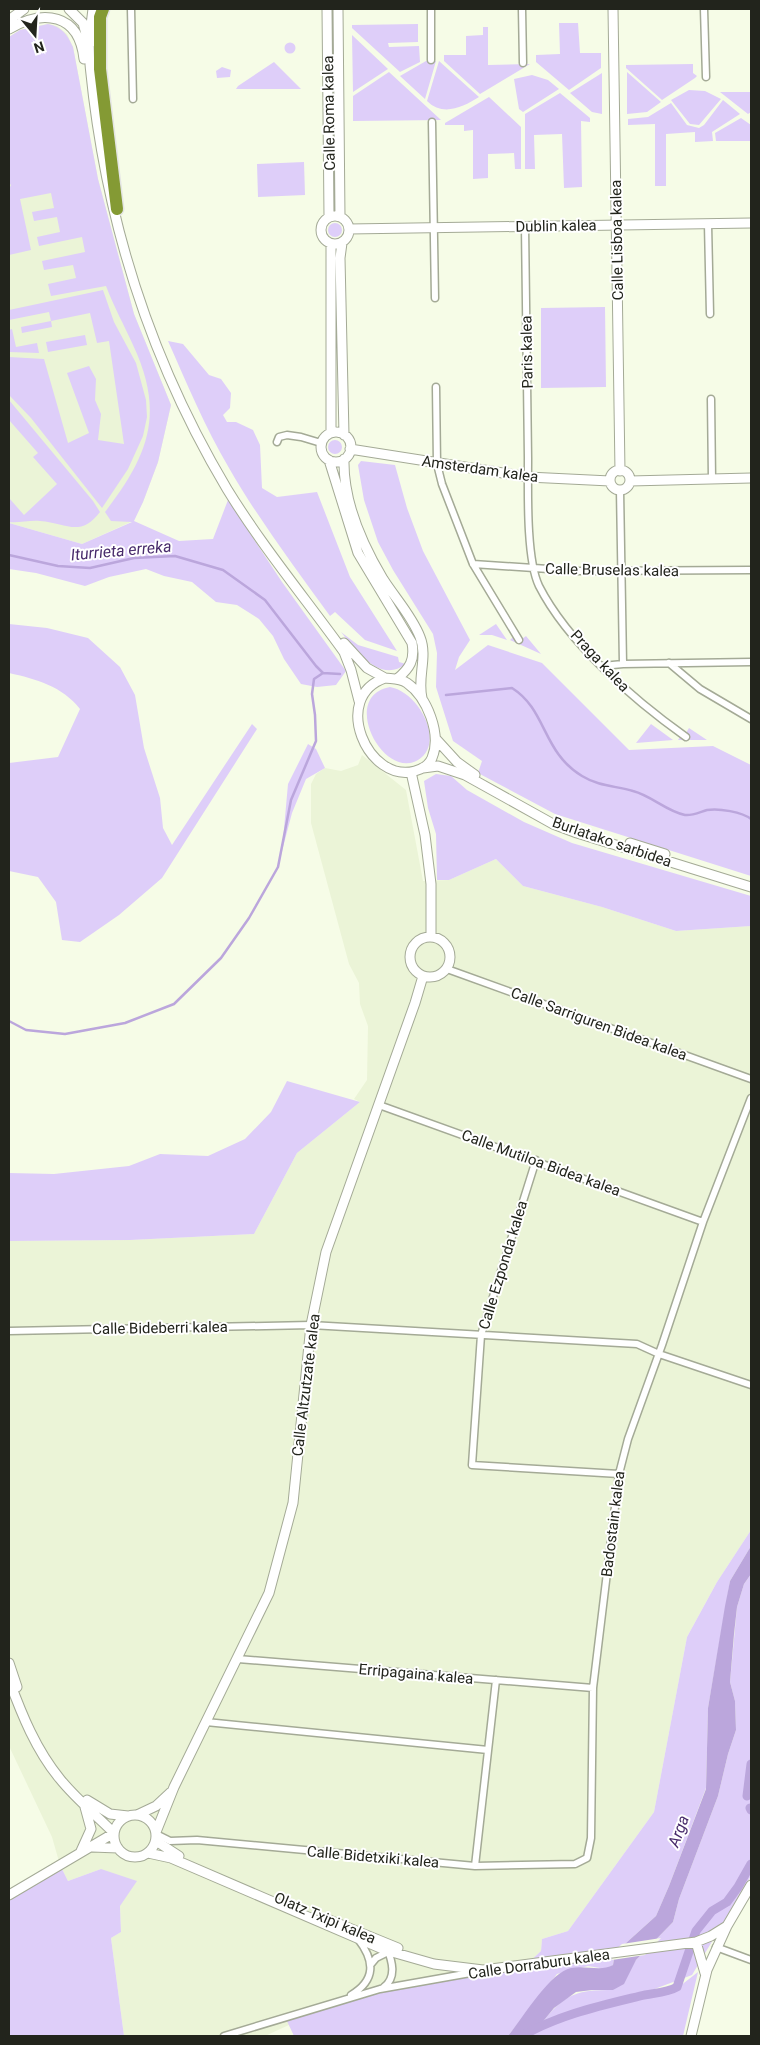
<svg xmlns="http://www.w3.org/2000/svg" width="760" height="2045" viewBox="0 0 760 2045" font-family="Roboto,sans-serif">
<style>
.built{fill:#ebf4d7}
.green{fill:#decef9}
.water{fill:#bba6dc}
.pier{fill:#f6fce7}
.lines{fill:none;stroke-linecap:round;stroke-linejoin:round}
.stream{stroke:#bba6dc;stroke-width:2.5}
.canal{stroke:#bba6dc;stroke-width:9}
.street-casing{stroke:#a4aa96;stroke-width:9}
.secondary-casing{stroke:#a4aa96;stroke-width:11}
.highway-casing{stroke:#e4e5e4;stroke-width:15}
.street{stroke:#fff;stroke-width:6}
.secondary{stroke:#fff;stroke-width:9}
.highway{stroke:#849a34;stroke-width:12}
.labels{text-anchor:middle;stroke-width:4;stroke-linejoin:round;paint-order:stroke}
.street-label{font-size:15px;fill:#22241c;stroke:#fff}
.water-label{font-size:16px;font-style:italic;fill:#482b6b;stroke:#fff}
</style>
<rect width="100%" height="100%" fill="#f6fce7"/>
<!-- built -->
<path class="built" d="M48,24l9,2 10,8 6,13 25,132 36,135 37,91 -13,57 -15,40 -10,19 -51,23 -73,-21v-486l11,-7z
M362,755l44,35 17,91 26,-1 47,-21 27,27 79,21 74,24 75,-5v604l-34,52 -30,55 -33,175 -86,119 -26,8 -1,12 -14,13 -186,37 -76,35h-141l-13,-98 10,-6 -1,-26 -19,-37 -33,12 -8,-16 -8,-28 -43,-91v-505l121,-1 124,-6 43,-81 63,-51 -6,-3 13,-19 1,-54 -8,-22 -1,-21 -10,-19 -38,-141v-39l5,-10 9,-6 16,3 17,-6z"/>
<!-- green -->
<path class="green" d="M559,23h19l2,30h21v15l-32,22 -33,-28v-7l24,-1z
M48,24c14,3 19,10 25,23l25,132 36,135 37,91 -13,57 -15,40 -9,19 45,20 34,-2 15,-39 54,82 64,89 -10,14 -19,2 -16,-3 -17,-25 -11,-23 -14,-17 -22,-14 -21,-3 -24,-20 -28,-6 -18,-7 -37,8 -24,9 -49,-13 -27,-4v-46l73,21 50,-22 -21,-1 -6,-9c44,-57 60,-99 28,-167 -9,-20 -19,-38 -27,-59l-55,10 -3,-12 28,-6 -3,-13 -29,5 -2,-9 43,-9 -3,-15 -43,9 -2,-9 23,-5 -3,-15 -23,4 -2,-9 22,-4 -3,-15 -31,6 11,51 -22,5v-66l2,-4 -2,-2v-146l11,-7z
M418,24v18l-30,1 1,4 30,-1 1,16 -20,10 -48,-44v-3z
M483,27h5v38l42,-1 -50,30 -36,-33v-6h22v-19l17,-1z
M352,35l36,34 -35,23z
M284.5 48a5.5 5.5 0 1 1 11 0a5.5 5.5 0 1 1-11 0Z
M426,61h10l-11,38 -25,-23z
M439,61l40,36c-16,10 -36,20 -52,4z
M274,62l27,27h-65l2,-3z
M693,64v9l4,3 -2,2 -33,22 -36,-32v-3z
M222,67l9,3 -1,7 -13,1 -1,-7z
M389,72l52,48 -88,1v-25z
M627,72l34,30 -14,10 -20,2z
M602,73v41l-10,-2 -22,-19z
M532,75l16,5 11,9 -36,23 -4,-3 -5,-30z
M689,90l16,1 16,8 -22,26 -9,-1 -19,-24z
M720,92h31v20l-3,2z
M560,93l30,25v4l-9,-1 1,66 -18,1 -2,-54 -28,1 1,34h-10v-55z
M489,97l32,30v42h-6l-1,-16 -26,1v24l-15,1v-49l-9,1v-6h-19v-2z
M723,100l17,14 -28,18 1,9 -18,1v-10l-29,2v52h-11v-62l-27,1v-6l20,-2 23,-14 16,22 12,3 5,-3z
M741,118l10,7v16h-35l-1,-8z
M304,162l1,33 -47,2 -1,-33z
M328 230a7 7 0 1 1 14 0a7 7 0 1 1-14 0Z
M103,290l11,32 22,41 10,37 1,17 -4,19 -15,33 -26,39 -71,-90 -22,-23v-38l35,2 24,84 21,-10 -22,-60 22,-7 7,13 -1,21 6,14 -3,26 26,4 -15,-103 -12,2 -7,-30 -39,8 -2,-9 -40,8v-10z
M605,307l1,80 -65,1v-80z
M51,321l1,6 -30,6 -1,-6z
M12,329l4,18 21,-4 2,10 -30,-1v-22z
M85,335l2,10 -39,7 -2,-10z
M168,341l15,3 26,31 12,4 10,14 -1,15 -7,7 4,7h9l17,8 7,15 2,43 15,9 40,-5 33,85 47,74 -32,-11 -30,-28 -5,4c-35,-48 -71,-96 -101,-148 -24,-41 -42,-84 -61,-127z
M9,400l84,101 7,11c-20,26 -33,11 -60,9 -10,-1 -21,2 -31,1v-24l15,17 33,-31 -24,-27 5,-4 -29,-33z
M328 447a7 7 0 1 1 14 0a7 7 0 1 1-14 0Z
M361,461l34,4 12,43 16,43 47,89 -11,17 -4,13 33,-25 54,18 87,87 84,-4 38,19v111l-196,-62 -77,-41 4,-12 -29,-20 -17,-54 1,-34 -4,-19 -40,-64 -15,-28 -14,-42 -6,-35z
M9,624l38,4 41,10 32,29 15,28 9,53 16,50 3,30 9,17 80,-121 5,5 -95,149 -43,37 -39,27 -18,-2 -6,-38 -18,-25 -29,-6v-108l49,-6 22,-48c-18,-23 -44,-30 -71,-36z
M496,624l11,16 -15,-5h-13z
M341,632l17,13 40,12 1,5 7,2c-26,20 -50,-13 -65,-32z
M526,636l15,18 -31,-14 3,-3 5,5z
M390,687c29,5 56,56 28,73 -35,21 -79,-64 -28,-73z
M651,724l22,16 -37,3z
M689,728l18,12h-29l2,-3 5,2 4,-4 -3,-2z
M308,744l8,5 9,19 -19,11 -14,34 -10,38 6,-67z
M436,774l15,2 16,14 57,32 48,21 179,53v30l-75,5 -74,-24 -79,-21 -27,-27 -47,21h-12l-1,-46 -8,-26 -4,-27z
M287,1081l73,21 -63,51 -43,81 -124,6 -121,1v-68l45,1 75,-8 31,-12 48,2 37,-17 26,-27z
M751,1530v16l-21,35 -22,127 -2,80 -37,98 -13,30 -41,37 -2,12 -7,4 -18,-3 -31,8 -49,62h-214l-8,-17 94,-30 147,-25 14,-13 1,-12 26,-8 86,-119 33,-175 30,-55z
M751,1574v302l-59,99 -51,19 -81,21 -13,7 95,-26 29,-3 27,-21 -15,64h-152c29,-35 34,-47 82,-46l23,-30 37,-38 6,-23 39,-103 10,-42 8,-24 -1,-29 -5,-19 7,-75 7,-23z
M60,1865l8,16 33,-12 36,12 -17,25 1,26 -10,6 13,98h-115v-141z"/>
<!-- water -->
<path class="water" d="M751,1546v28l-7,10 -7,23 -3,27 -4,48 5,19 1,29 -8,24 -10,42 -39,103 -6,23 -37,38 -12,24 -11,6h-21l-16,2 -22,16 -23,28h-23c14,-17 42,-64 63,-68 14,-3 30,4 42,-3l2,-12 41,-37 13,-30 37,-97 2,-81 17,-102 5,-25z"/>
<!-- pier -->
<path class="pier" d="M661,1938l-16,17 -33,5 1,-8 9,-8z"/>
<g class="lines">
<!-- stream -->
<path class="stream" d="M9,555l49,11 32,2 44,-10 41,-2 48,14 42,30 51,66 7,7 17,1
M446,695l66,-7c35,22 30,64 70,88 16,10 34,10 51,15 19,5 33,20 52,24 7,1 15,-3 22,-5 12,-2 35,2 44,9
M9,1021l17,9 39,4 60,-11 49,-19 47,-46 28,-40 29,-51 13,-67 25,-59 -1,-26 -3,-21 2,-15 9,-6"/>
<!-- canal -->
<path class="canal" d="M747,1796l4,-32
M750,1808l1,2
M522,2036c36,-21 77,-30 118,-40 12,-3 27,-3 37,-9l19,-56 16,-20 15,-9 11,-15 13,-23"/>
<!-- street casing -->
<g class="street-casing">
<path id="street" d="M131,9l2,90
M431,9v51
M522,9l1,54
M704,9l2,68
M432,122l3,176
M708,224l2,90
M525,226c1,78 2,155 3,232 0,32 -2,101 11,128 29,57 95,114 147,151
M436,387l1,77 5,20 31,80 46,76
M711,399l1,80
M277,442l2,-5 8,-2 14,2 20,6
M620,490l3,174
M473,564l105,7 173,-1
M669,663l31,26 51,30
M602,666l21,-2 128,-2
M447,969l304,110
M379,1105l324,117
M536,1160l-55,175 -9,130 147,9
M9,1331l302,-6 326,19 22,10 92,31
M238,1659l355,29
M206,1722l282,28
M156,1834l14,7 27,-1 278,26 100,-2 12,-6 4,-20 2,-150 26,-214 9,-35 34,-94 41,-123 48,-124
M475,1866l21,-186
M716,1947l35,13
M371,1964l5,-6 14,-7
M384,1987c13,-10 8,-26 3,-39
M351,1995c25,-15 24,-34 7,-56
M224,2036l156,-47 96,-17"/>
</g>
<!-- secondary casing -->
<g class="secondary-casing">
<path id="secondary" d="M69,9l14,14 5,18c12,161 56,309 139,448 35,57 78,109 117,163l7,18 8,31
M327,9l2,208
M338,9l2,208
M613,9l7,462
M9,20l15,-11
M9,29c34,-20 70,-16 75,30
M92,42l-1,-17 2,-16
M321 230a14 14 0 1 1 28 0a14 14 0 1 1-28 0Z
M349,229l402,-6
M342,243l-2,15 4,177
M331,244v189
M321 447a15 15 0 1 1 30 0a15 15 0 1 1-30 0Z
M350,449l178,28 82,4
M344,459c-1,41 18,85 39,120 12,19 29,37 37,58 8,20 -3,40 2,61
M329,460l29,93 54,90c3,17 -2,25 -15,36
M610 480a10 10 0 1 1 20 0a10 10 0 1 1-20 0Z
M630,481l121,-3
M344,643l23,25 18,10
M385,678c7,1 15,0 22,5 20,14 35,51 25,75 -3,7 -10,11 -17,13 -47,13 -85,-74 -30,-93z
M436,739l21,23 18,13
M423,768l15,-2 27,9 88,49 24,9 174,54
M411,772l14,63 6,49v52
M630,843l35,11
M410 957a20 20 0 1 1 40 0a20 20 0 1 1-40 0Z
M9,1663l8,24
M9,1680c13,35 27,70 51,99 16,20 36,36 54,54l-105,62
M87,1800l23,14 18,2
M137,1815l19,-9 15,-14
M114 1836a21 21 0 1 1 42 0a21 21 0 1 1-42 0Z
M156,1832l18,-45 95,-194 24,-90 18,-178 15,-73 89,-249 8,-27
M156,1841l23,15
M92,1847l26,1
M81,1851l10,-22 -6,-22
M148,1853l23,5 214,92 49,14 49,6 213,-28 15,-6 16,-10
M327,1919l71,29
M696,1942l9,31
M691,2036l16,-66 20,-44 24,-41"/>
</g>
<!-- highway casing -->
<g class="highway-casing">
<path id="highway" d="M103,9l-3,8v52l17,140"/>
</g>
<!-- street -->
<use href="#street" class="street"/>
<!-- secondary -->
<use href="#secondary" class="secondary"/>
<!-- highway -->
<use href="#highway" class="highway"/>
</g>
<g class="labels">
<!-- street labels -->
<g class="street-label">
<text transform="translate(329 113) rotate(-91)" y="5">Calle Roma kalea</text>
<text transform="translate(556 226) rotate(-1)" y="5">Dublin kalea</text>
<text transform="translate(617 240) rotate(-91)" y="5">Calle Lisboa kalea</text>
<text transform="translate(527 352) rotate(-91)" y="5">Paris kalea</text>
<text transform="translate(480 469) rotate(8)" y="5">Amsterdam kalea</text>
<text transform="translate(612 570) rotate(1)" y="5">Calle Bruselas kalea</text>
<text transform="translate(600 661) rotate(47)" y="5">Praga kalea</text>
<text transform="translate(612 842) rotate(19)" y="5">Burlatako sarbidea</text>
<text transform="translate(599 1024) rotate(20)" y="5">Calle Sarriguren Bidea kalea</text>
<text transform="translate(541 1163) rotate(20)" y="5">Calle Mutiloa Bidea kalea</text>
<text transform="translate(503 1265) rotate(-73)" y="5">Calle Ezponda kalea</text>
<text transform="translate(160 1328) rotate(-1)" y="5">Calle Bideberri kalea</text>
<text transform="translate(306 1385) rotate(-83)" y="5">Calle Altzutzate kalea</text>
<text transform="translate(613 1524) rotate(-83)" y="5">Badostain kalea</text>
<text transform="translate(416 1674) rotate(5)" y="5">Erripagaina kalea</text>
<text transform="translate(373 1857) rotate(5)" y="5">Calle Bidetxiki kalea</text>
<text transform="translate(325 1918) rotate(23)" y="5">Olatz Txipi kalea</text>
<text transform="translate(539 1964) rotate(-8)" y="5">Calle Dorraburu kalea</text>
</g>
<!-- water labels -->
<g class="water-label">
<text transform="translate(121 550) rotate(-5)" y="6">Iturrieta erreka</text>
<text transform="translate(678 1831) rotate(-70)" y="6">Arga</text>
</g>
</g>
<!-- border -->
<rect width="760" height="2045" fill="none" stroke="#22241c" stroke-width="20"/>
<!-- north arrow -->
<g transform="translate(35 35) rotate(162)" stroke="#ffffff" stroke-width="4" paint-order="stroke">
<path d="M0-4L9 19L0 12L-9 19Z" fill="#22241c"/>
<text y="-8" font-size="14" font-weight="bold" text-anchor="middle" fill="#22241c">N</text>
</g>
</svg>
